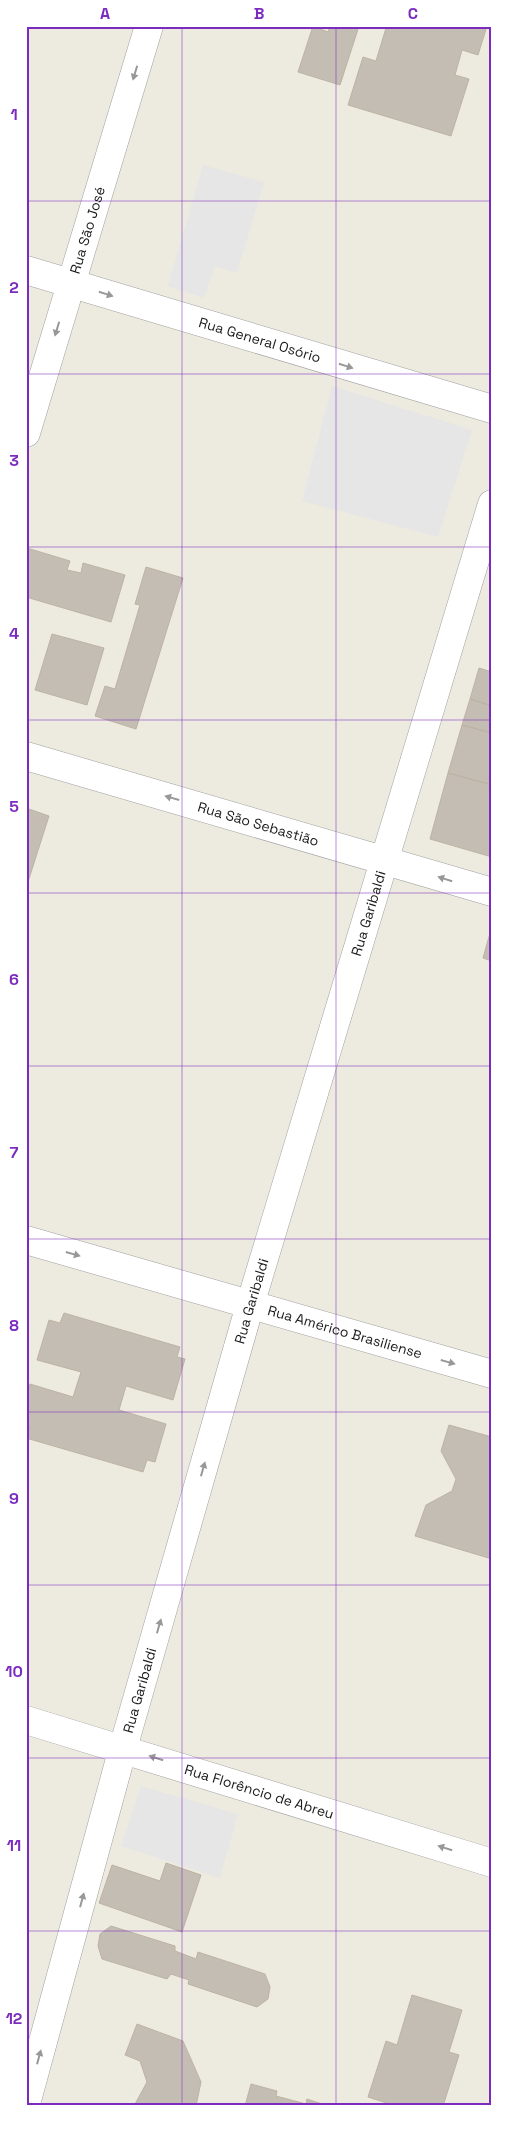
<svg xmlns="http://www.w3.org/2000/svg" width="518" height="2132" viewBox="0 0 518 2132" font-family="'Space Grotesk',sans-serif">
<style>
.parking{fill:#e6e6e6}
.building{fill:#c4bdb3;stroke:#beb3a2}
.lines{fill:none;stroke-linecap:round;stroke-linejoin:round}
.minor-casing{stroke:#a1a1a1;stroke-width:29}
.minor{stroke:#fff;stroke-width:28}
.oneway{fill:#989898}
.grid{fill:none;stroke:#7b2cbf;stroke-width:1;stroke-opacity:0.55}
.labels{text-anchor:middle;stroke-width:4.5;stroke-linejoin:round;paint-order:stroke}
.street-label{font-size:14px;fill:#1a1a1a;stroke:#fff}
.neatline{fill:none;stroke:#7b2cbf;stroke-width:2}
.grid-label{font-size:16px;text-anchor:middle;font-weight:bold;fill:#7b2cbf}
</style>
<rect width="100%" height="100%" fill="#edeadf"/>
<!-- parking -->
<path class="parking" d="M203,165l61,17 -27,91 -22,-7 -11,32 -36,-12z
M332,386l140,44 -34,107 -136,-36z
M141,1786l97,28 -18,64 -99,-32z"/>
<!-- building -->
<path class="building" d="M313,26l15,6 2,-6h29l-19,59 -42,-13z
M382,26h105l-9,29 -16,-5 -7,25 14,4 -18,57 -103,-31 15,-48 13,4 10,-33z
M27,548l43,13 -3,9 14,3 2,-10 42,12 -14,47 -85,-25z
M146,567l37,11 -47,151 -41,-13 10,-30 10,3 25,-84 -5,-1z
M52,634l52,14 -17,57 -52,-15z
M479,668l13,4v34l-22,-7z
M470,699l22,7v27l-30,-8z
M462,725l30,8v42l-3,9 -41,-11z
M448,773l41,11 3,-9v82l-62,-18z
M26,808l23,8 -23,72z
M492,926v35l-9,-3z
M64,1313l116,34 -3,10 8,2 -12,41 -47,-14 -7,24 47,14 -11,38 -8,-2 -4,12 -117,-34 4,-12 -4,-1v-27l4,-14 43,13 8,-25 -44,-12 12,-40 11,3z
M449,1425l43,12v122l-77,-23 11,-31 26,-14 4,-12 -15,-28z
M166,1863l35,12 -19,57 -83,-29 13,-38 48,16z
M111,1926l64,20v5l21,8 2,-7 67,22 5,13 -2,12 -11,8 -69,-23 1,-4 -18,-6 -4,5 -65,-20 -4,-13 2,-12z
M412,1995l50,15 -13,42 10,3 -16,51h-47l-28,-9 18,-56 11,4z
M137,2024l46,17 18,41 -5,24h-62l13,-24 -7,-21 -15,-6z
M251,2084l26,7 -1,5 30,8 1,-5 21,7h-83z"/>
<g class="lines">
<!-- minor casing -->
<g class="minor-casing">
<g id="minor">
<path id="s1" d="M26,270l466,139"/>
<path id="s2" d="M26,433l123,-407"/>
<path id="s3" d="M26,756l466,136"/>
<path id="s4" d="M26,1240l466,134"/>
<path id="s5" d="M26,1720l466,143"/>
<path id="s6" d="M26,2104l97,-356 127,-443 242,-801"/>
</g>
</g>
<!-- minor -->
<use href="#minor" class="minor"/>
</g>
<!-- one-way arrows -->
<defs><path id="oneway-solid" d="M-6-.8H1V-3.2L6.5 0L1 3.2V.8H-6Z" transform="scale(1.25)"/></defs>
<g class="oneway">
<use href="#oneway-solid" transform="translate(135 73) rotate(107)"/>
<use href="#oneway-solid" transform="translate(106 294) rotate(17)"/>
<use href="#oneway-solid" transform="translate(57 329) rotate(107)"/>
<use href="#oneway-solid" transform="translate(346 366) rotate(17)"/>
<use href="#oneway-solid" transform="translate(172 798) rotate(-164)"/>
<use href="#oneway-solid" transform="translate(445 879) rotate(-163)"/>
<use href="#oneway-solid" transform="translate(73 1254) rotate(16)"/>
<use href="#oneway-solid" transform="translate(448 1362) rotate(16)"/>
<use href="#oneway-solid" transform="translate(203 1469) rotate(-74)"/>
<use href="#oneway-solid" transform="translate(159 1626) rotate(-74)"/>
<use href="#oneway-solid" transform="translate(156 1758) rotate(-163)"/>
<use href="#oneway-solid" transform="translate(445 1848) rotate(-163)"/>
<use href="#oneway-solid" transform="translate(82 1900) rotate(-75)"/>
<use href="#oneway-solid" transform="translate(39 2057) rotate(-75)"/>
</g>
<!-- grid -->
<path class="grid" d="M182,26v2080M336,26v2080M26,201h466M26,374h466M26,547h466M26,720h466M26,893h466M26,1066h466M26,1239h466M26,1412h466M26,1585h466M26,1758h466M26,1931h466"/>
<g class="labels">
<!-- street labels -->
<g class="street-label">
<text dy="5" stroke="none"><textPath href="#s2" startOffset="212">Rua São José</textPath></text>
<text dy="5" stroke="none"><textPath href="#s1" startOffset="244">Rua General Osório</textPath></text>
<text dy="5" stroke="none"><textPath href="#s3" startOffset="242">Rua São Sebastião</textPath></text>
<text dy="5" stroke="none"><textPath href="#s6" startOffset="1239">Rua Garibaldi</textPath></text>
<text dy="5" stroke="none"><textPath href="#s6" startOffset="834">Rua Garibaldi</textPath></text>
<text dy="5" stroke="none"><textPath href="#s4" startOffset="332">Rua Américo Brasiliense</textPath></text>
<text dy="5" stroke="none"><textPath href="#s6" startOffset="429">Rua Garibaldi</textPath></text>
<text dy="5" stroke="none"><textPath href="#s5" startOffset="244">Rua Florêncio de Abreu</textPath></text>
</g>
</g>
<!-- border -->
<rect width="518" height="2132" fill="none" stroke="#ffffff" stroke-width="55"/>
<rect x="28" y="28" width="462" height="2076" class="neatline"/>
<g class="grid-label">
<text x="105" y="19">A</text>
<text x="259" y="19">B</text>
<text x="413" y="19">C</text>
<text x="14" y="120">1</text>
<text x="14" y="293">2</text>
<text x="14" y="466">3</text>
<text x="14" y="639">4</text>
<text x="14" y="812">5</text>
<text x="14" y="985">6</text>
<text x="14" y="1158">7</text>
<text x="14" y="1331">8</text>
<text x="14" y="1504">9</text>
<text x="14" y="1677">10</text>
<text x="14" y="1851">11</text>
<text x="14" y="2024">12</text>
</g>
</svg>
